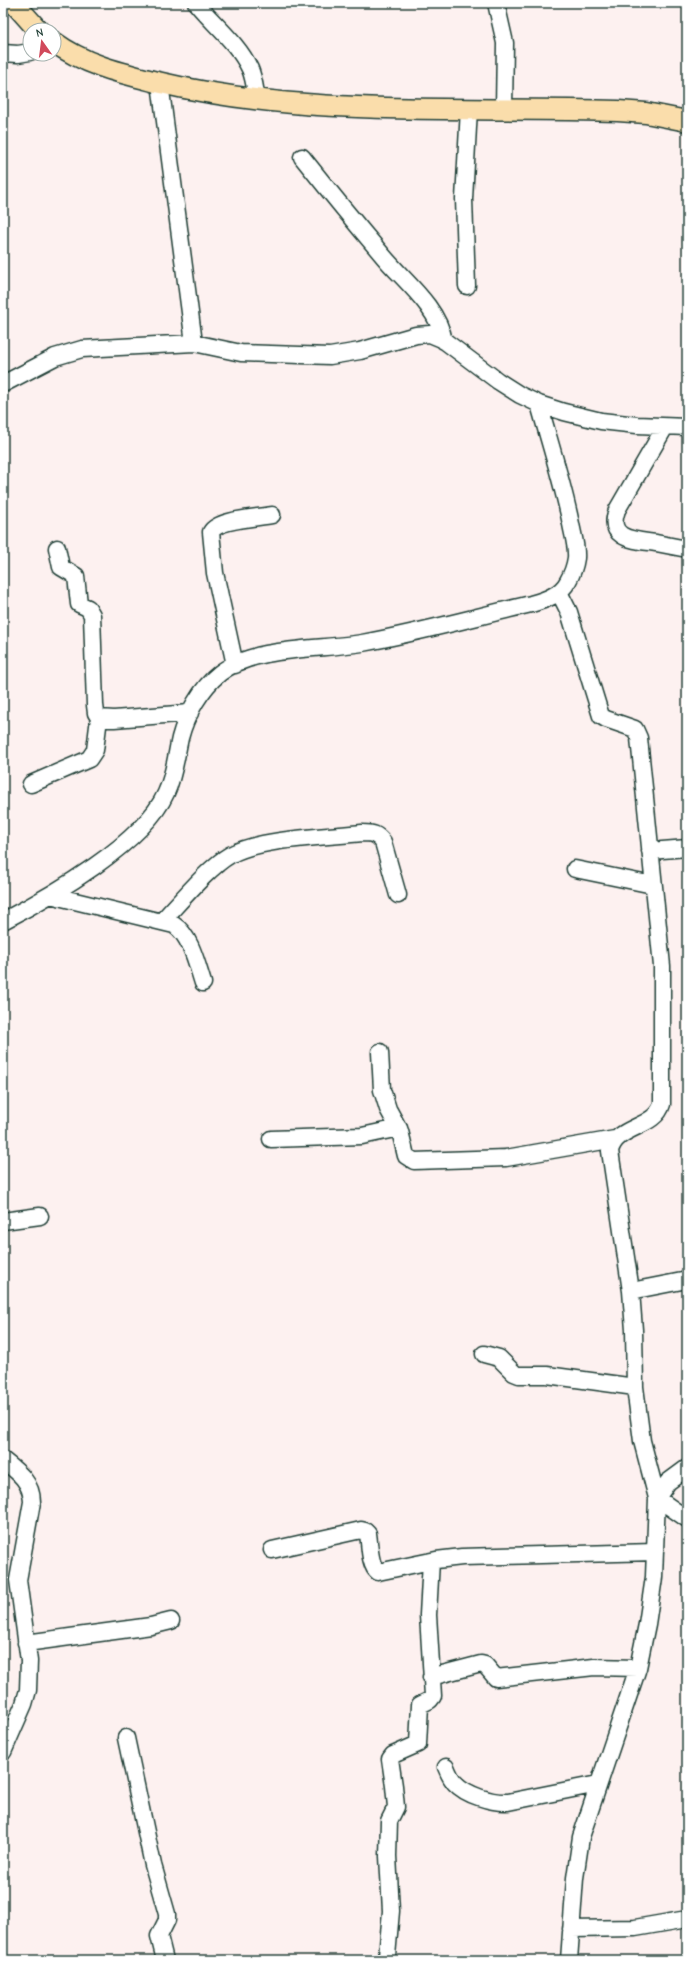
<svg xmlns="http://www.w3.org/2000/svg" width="690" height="1963" viewBox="0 0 690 1963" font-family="'Comic Neue',sans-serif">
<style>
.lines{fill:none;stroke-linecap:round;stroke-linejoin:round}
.minor-casing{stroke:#1f3d34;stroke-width:19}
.major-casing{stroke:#1f3d34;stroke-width:23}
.minor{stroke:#fff;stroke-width:16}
.major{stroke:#faddab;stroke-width:20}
</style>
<rect width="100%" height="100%" fill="#fdf1f0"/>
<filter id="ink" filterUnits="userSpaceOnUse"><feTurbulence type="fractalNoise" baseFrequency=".025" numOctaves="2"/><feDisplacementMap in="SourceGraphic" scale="8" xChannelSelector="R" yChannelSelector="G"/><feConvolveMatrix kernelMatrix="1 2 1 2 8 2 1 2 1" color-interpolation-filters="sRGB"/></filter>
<g filter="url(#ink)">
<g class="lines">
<!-- minor casing -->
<g class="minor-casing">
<path id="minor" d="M196,3c18,22 42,40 54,66 4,9 5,20 7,30
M496,3l9,40 -1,66
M3,53l15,1 12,-2
M160,83l34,260
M302,157c27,34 54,67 82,100 21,25 54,50 60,84
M467,286l-3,-87 5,-90
M3,384l52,-27 27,-8 112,-6 47,10 89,3 30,-5 56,-16 14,-1 12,5 56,42 22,14 19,9 25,8 37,9 36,4 50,2
M665,427l-48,83c-11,30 18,30 39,33 10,2 21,4 31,6
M57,548l4,19 15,9 3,28 9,4 4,7 3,90 1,8 3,5 15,1 76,-6
M559,592l10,20 32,104 5,3 29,10 4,9 23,228v138c-7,25 -46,21 -52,47l21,140 3,39 1,57 7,54 15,57 30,21
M235,665l-20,-92 -4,-41c7,-13 47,-14 61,-17
M31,784l58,-25 6,-9 4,-32
M650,851l37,-3
M575,869l78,16
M50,895l124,30c17,11 23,40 29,58
M3,921c48,-25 141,-78 163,-128 8,-17 10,-37 14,-55 6,-23 21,-50 40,-65 34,-27 100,-23 142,-30 56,-10 113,-26 169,-39 14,-4 30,-9 37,-23 4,-7 7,-16 8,-23 1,-11 -3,-23 -5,-34 -8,-40 -21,-80 -32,-120
M162,921c18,-19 47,-54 68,-66 30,-17 97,-18 132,-22 11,0 15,1 21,9l15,53
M380,1052l2,38 6,19 12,22 6,25 8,5 92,-3 109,-19
M271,1139l91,-3 37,-8
M3,1221l37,-5
M631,1291l56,-11
M484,1354l15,4 15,15 5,2h28l88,12
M3,1460c14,11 29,22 29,42l-14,78 11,81 -1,29 -4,14 -21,48
M272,1550l89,-20 4,1 3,3c2,11 1,31 10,38l58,-12 26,-3 193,-5
M26,1643l125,-17 20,-5
M431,1677l50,-13 4,1 11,13 98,-11 44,1
M126,1738l27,127 14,49v6l-8,16 6,24
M446,1767c2,5 5,12 9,16 11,12 37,20 53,19l90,-18
M571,1929l64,-1 52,-9
M385,1960l2,-4 4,-45 -3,-55 1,-35 7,-14 -2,-21 -4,-27 3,-4 25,-11 2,-39 10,-5 3,-4 -5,-81 3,-54
M569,1960l6,-82 6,-41 57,-169 9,-44 7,-47 3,-79 11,-16 19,-14"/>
</g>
<!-- major casing -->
<g class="major-casing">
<path id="major" d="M14,3l24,27
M54,42c31,23 67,31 103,40 151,36 307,24 461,29l28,2 41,8"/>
</g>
<!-- minor -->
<use href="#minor" class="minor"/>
<!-- major -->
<use href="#major" class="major"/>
</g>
</g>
<!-- margin -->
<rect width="690" height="1963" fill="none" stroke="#fff" stroke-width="16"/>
<rect x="8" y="8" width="674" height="1947" fill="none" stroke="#1f3d34" stroke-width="1.5" filter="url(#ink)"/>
<!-- north arrow -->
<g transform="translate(42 42) rotate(346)"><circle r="19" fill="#ffffff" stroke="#a5b1ae"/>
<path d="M0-3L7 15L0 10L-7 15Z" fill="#d1495b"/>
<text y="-6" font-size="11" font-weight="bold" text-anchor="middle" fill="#1f3d34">N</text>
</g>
</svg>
